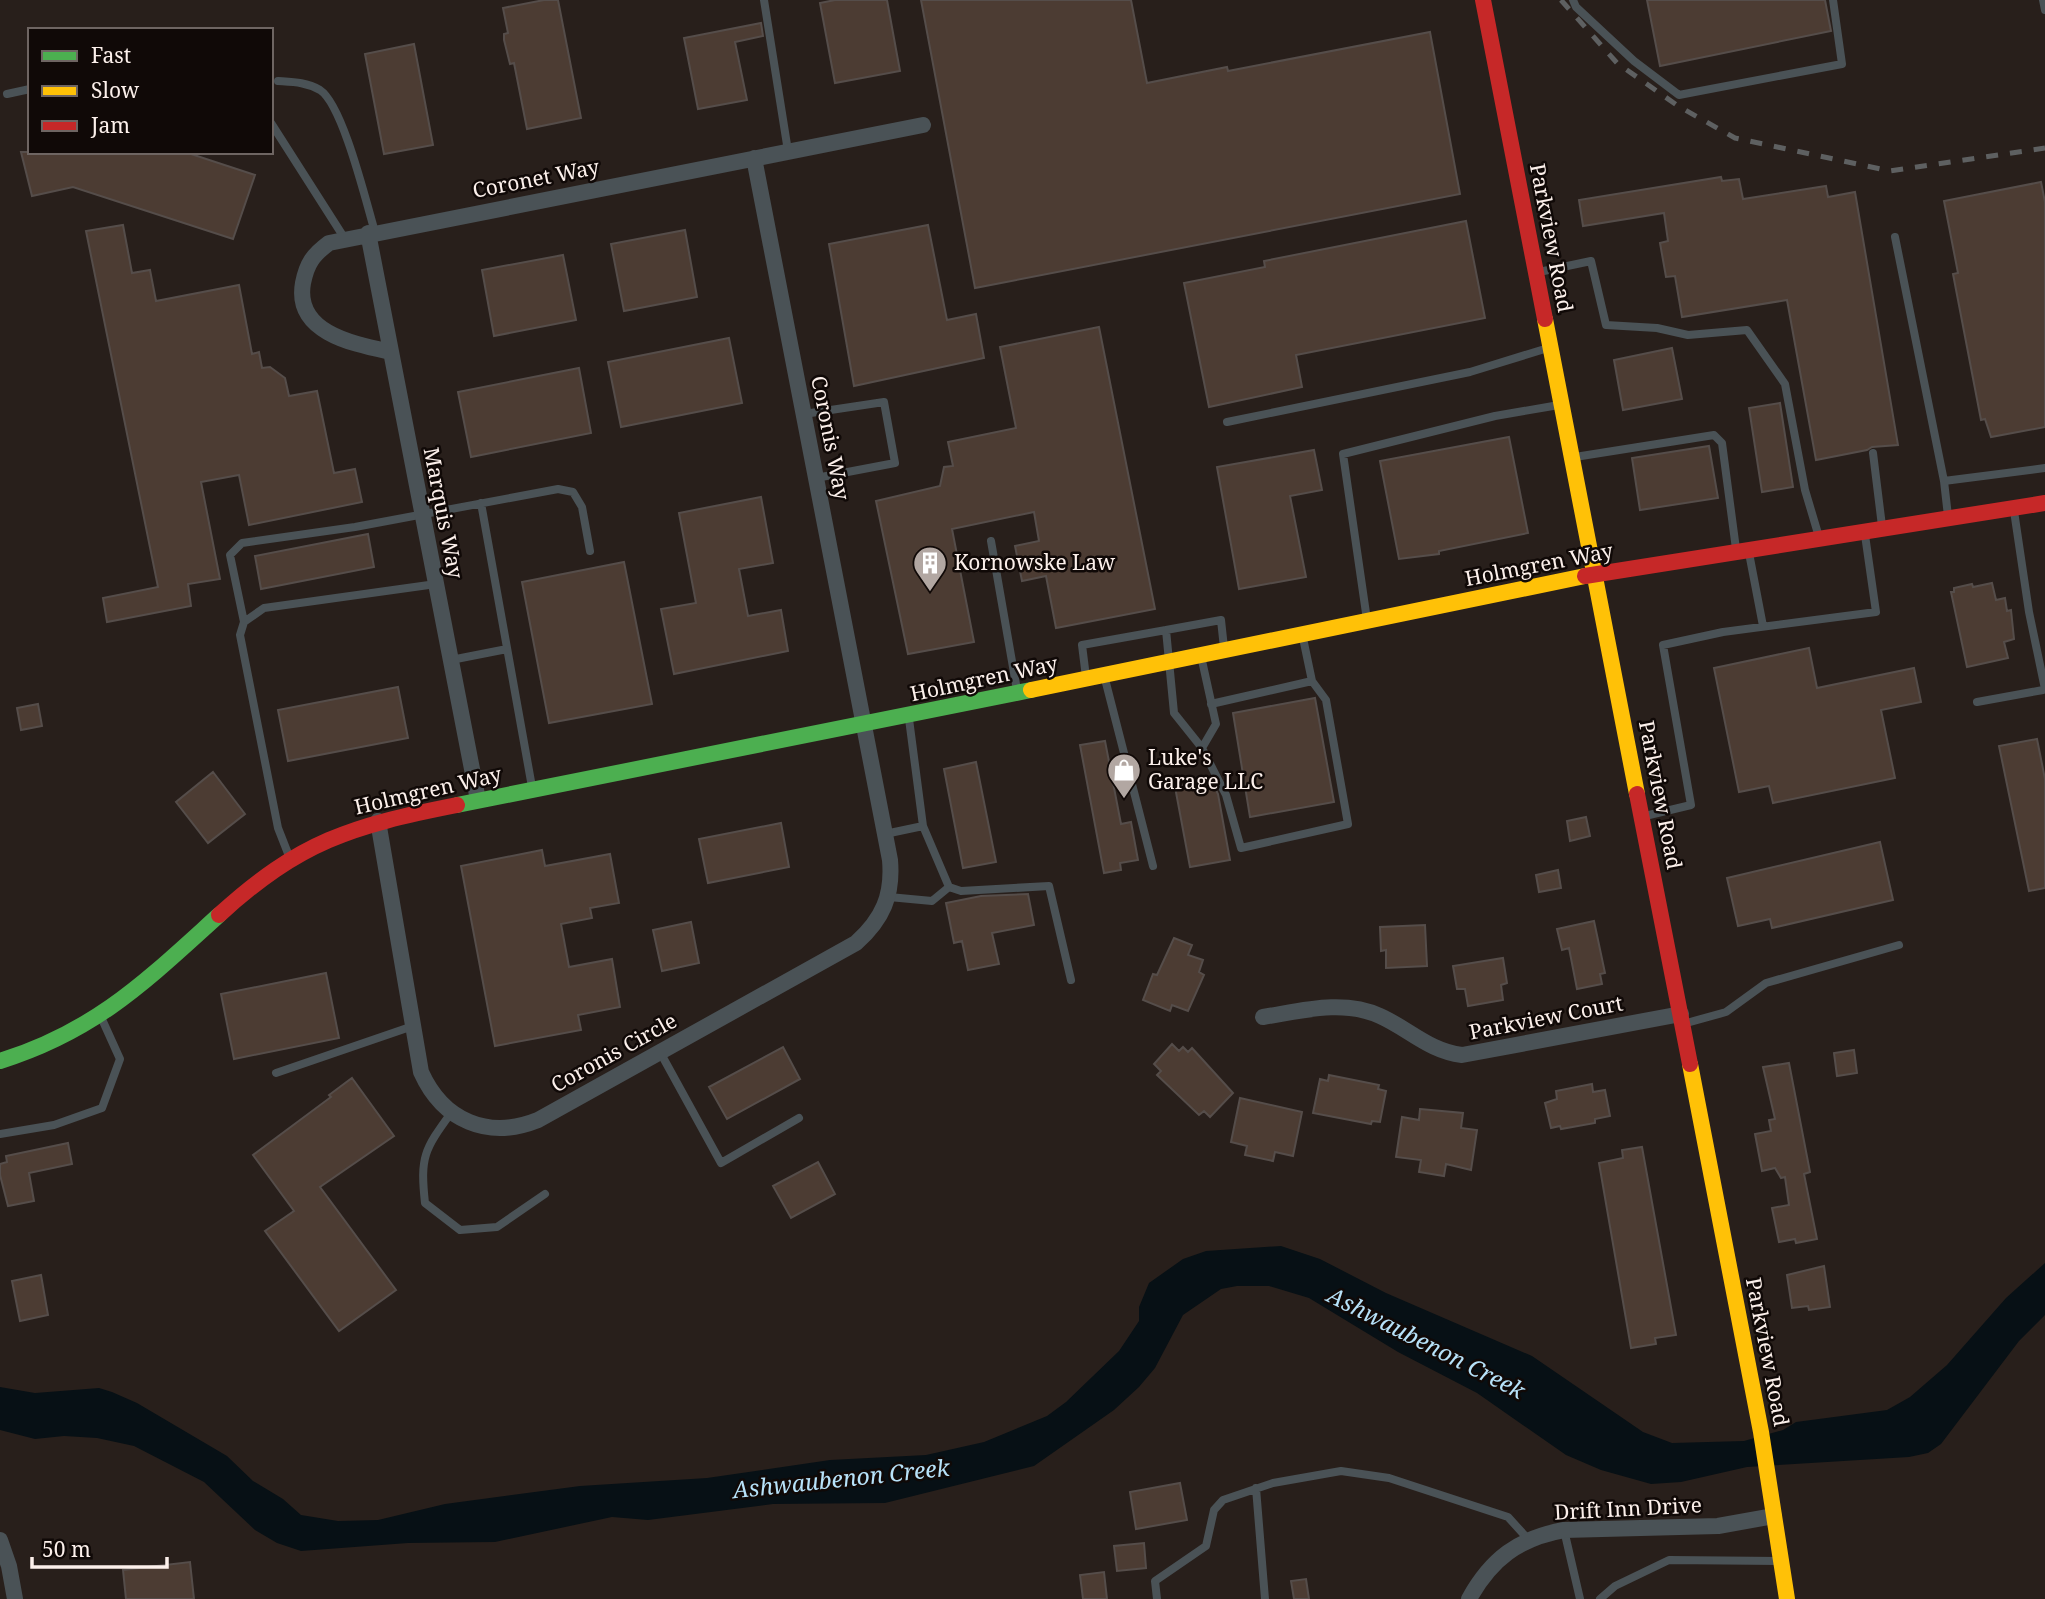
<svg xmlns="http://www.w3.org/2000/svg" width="2045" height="1599" viewBox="0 0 2045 1599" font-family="'Noto Serif',serif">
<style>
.water{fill:#071015}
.building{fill:#4c3c33;stroke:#554d4a;stroke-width:2}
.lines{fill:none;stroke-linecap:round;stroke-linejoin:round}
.lane{stroke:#4a5256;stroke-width:8}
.street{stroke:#4a5256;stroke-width:16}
.fast{stroke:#4caf50;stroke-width:16}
.slow{stroke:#ffc107;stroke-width:16}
.jam{stroke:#c62828;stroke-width:16}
.rail{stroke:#5e6061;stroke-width:5;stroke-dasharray:12 12;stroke-linecap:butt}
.labels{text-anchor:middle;stroke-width:5;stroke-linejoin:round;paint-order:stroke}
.street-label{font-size:21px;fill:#fcf0eb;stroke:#100907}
.poi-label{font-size:21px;fill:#fcf0eb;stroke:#100907;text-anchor:start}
.water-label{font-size:23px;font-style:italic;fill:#b7e2f9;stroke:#100907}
</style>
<rect width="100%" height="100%" fill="#281f1b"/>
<!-- water -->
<path class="water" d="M1281,1246l39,13 66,34 146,63 111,76 29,11 72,-2 39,-11 13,-8 91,-12 23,-13 37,-32 59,-67 39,-35v52l-26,26 -78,103 -13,9 -19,4 -162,10 -66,15 -30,2 -50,-14 -35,-15 -89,-62 -79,-41 -89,-54 -40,-12h-32l-16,3 -38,26 -28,53 -16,19 -25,23 -80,56 -149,37 -112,1 -125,16 -36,-3 -117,25 -87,1 -107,8 -24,-8 -22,-13 -51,-48 -70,-36 -37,-8 -33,-2 -29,3 -35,-9v-43l35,6 64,-5 13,4 25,11 90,53 26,25 30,18 18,16 37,6 40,-1 67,-16 135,-18 127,-8 123,-18 96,-5 58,-13 63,-26 19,-14 53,-51 20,-30v-14l10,-24 34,-24 23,-8z"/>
<!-- building -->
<path class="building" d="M544,0h14l23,118 -54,11 -13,-66 -4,1 -6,-24v-6l4,-1 -5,-25z
M835,0h52l13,71 -65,12 -15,-80z
M921,0h210l16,83 80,-16 1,4 202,-39 30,162 -485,94z
M1647,0h178l6,31 -171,35z
M761,23l2,13 -28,6 12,58 -49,9 -14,-71z
M414,44l19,101 -49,9 -19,-100z
M21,152h164l70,23 -22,64 -160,-52 -41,9z
M1721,177l1,4 17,-2 4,20 83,-13 2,11 27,-5 43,253 -26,2 -5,3 -51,10 -29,-160 -105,17 -7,-41 -9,1 -6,-34 8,-2 -4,-28 -81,13 -4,-26z
M2041,182l4,20v225l-54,10 -6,-18 -4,1 -28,-146 5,-1 -14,-72z
M1466,221l19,97 -189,37 6,32 -93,20 -25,-124 81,-16 -1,-6z
M123,225l9,48 18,-3 6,31 83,-16 13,69 7,-2 3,16 8,-1 15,11 4,18 28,-5 17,82 21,-4 7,33 -113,23 -10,-50 -38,7 19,97 -32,5 3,22 -84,16 -4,-24 55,-11 -72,-356z
M928,225l19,95 29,-6 8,44 -130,28 -25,-142z
M685,230l12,67 -73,14 -13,-67z
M563,255l13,65 -82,16 -12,-66z
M1099,327l56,282 -99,19 -10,-52 -24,5 -7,-35 24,-5 -5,-29 -82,17 22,113 -66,12 -32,-153 64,-15 4,-19 9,-1 -5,-24 68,-14 -16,-81z
M729,338l13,65 -121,24 -13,-65z
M1672,348l10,51 -59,11 -9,-50z
M579,368l12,65 -120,24 -13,-65z
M1780,403l13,84 -31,5 -13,-84z
M1509,437l19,96 -89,18v3l-40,5 -19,-98z
M1709,446l9,52 -78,12 -8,-52z
M1314,450l8,40 -32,6 16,81 -67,12 -22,-122z
M761,497l12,66 -34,6 9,47 33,-6 7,41 -114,23 -13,-65 35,-6 -17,-90z
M368,534l6,33 -113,22 -6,-33z
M624,562l28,142 -103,19 -27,-141z
M1992,583l4,17 9,-2 2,13 4,-1 3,29 -10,3 4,16 -41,9 -16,-75h3v-4l18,-4 1,3z
M1809,648l8,40 97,-20 7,34 -40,8 14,68 -122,25 -4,-17 -30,6 -25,-124z
M398,687l10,51 -120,23 -10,-51z
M1315,698l19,104 -84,15 -17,-104z
M38,704l4,22 -21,4 -4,-22z
M2037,739l8,40v109l-16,3 -30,-145z
M1105,741l16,83 10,-2 7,38 -18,3 1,7 -17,3 -24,-128z
M976,762l20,100 -33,6 -19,-99z
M213,772l32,42 -37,29 -32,-41z
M1211,780l7,14 12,66 -40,7 -15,-80z
M1586,817l4,19 -20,5 -3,-20z
M781,823l8,44 -81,16 -9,-44z
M1880,842l13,58 -121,28 -2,-9 -32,7 -11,-48z
M542,850l3,16 65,-12 9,49 -29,5 2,10 -31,6 8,43 43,-8 8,48 -42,8 3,15 -86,16 -34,-180z
M1558,870l3,18 -22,4 -3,-17z
M1028,894l6,31 -42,8 7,31 -31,6 -6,-29 -8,2 -8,-40 35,-7z
M1594,921l11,52 -5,1 2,10 -25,5 -8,-41 -7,2 -5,-21z
M691,922l8,41 -37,8 -9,-41z
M1425,925l2,41 -41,2v-18l-5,1 -1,-24z
M1174,938l18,7 -4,10 15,5 -4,12 5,3 -16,36 -16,-6 -2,6 -27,-11 10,-26 4,1z
M1503,958l4,25 -6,2 2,15 -35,6 -3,-17h-8l-4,-23z
M326,973l13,65 -105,21 -13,-65z
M1172,1044l7,7 4,-4 5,5 4,-4 41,45 -23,24 -6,-6 -5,4 -42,-40 4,-4 -7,-7z
M783,1047l17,32 -73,40 -18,-32z
M1854,1050l3,23 -20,3 -3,-23z
M1789,1063l21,109 -6,2 13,65 -21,4 -1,-4 -16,3 -7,-34 17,-3 -4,-28 -4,1 -6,-10 -13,3 -7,-37 16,-3 -2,-11 6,-1 -12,-52z
M1329,1075l50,10 -1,4 8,2 -6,31 -8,-1 -1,3 -58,-11 7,-34 8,2z
M352,1078l42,58 -74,51 76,103 -57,41 -74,-100 29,-20 -41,-56 78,-58 -2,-2z
M1592,1084l1,8 12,-2 5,26 -15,3v4l-34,6 -1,-3 -9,2 -6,-25 12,-4 -1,-8z
M1240,1098l62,14 -9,44 -18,-4 -2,9 -28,-6 2,-9 -16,-4z
M1420,1109l43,4 -2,15 16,2 -6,40 -25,-6 -2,12 -25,-4 2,-12 -25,-3 6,-40 17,3z
M68,1143l4,21 -43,9 5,28 -26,5 -8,-31v-11l7,-2 -1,-6z
M1642,1147l34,188 -21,3 1,6 -25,4 -32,-185 24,-5 -1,-8z
M818,1162l17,32 -44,24 -18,-32z
M1824,1266l6,41 -21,3 -1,-4 -16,2 -5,-33z
M41,1275l7,40 -28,6 -8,-40z
M1180,1483l7,37 -51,9 -6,-37z
M1144,1543l2,25 -29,3 -3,-25z
M190,1562l4,37h-68l-3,-29z
M1104,1572l3,27h-24l-3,-24z
M1306,1579l3,20h-15l-3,-18z"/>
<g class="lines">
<!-- lane -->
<path class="lane" d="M764,0l24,151
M1573,0l3,7 58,54 45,34 163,-31 -9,-64
M2043,0l2,10
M278,81c15,1 28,1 42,9 23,15 46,112 55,142
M7,94l23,-5
M271,123l74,116
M1895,237l49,244
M1539,272l52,-11 15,64 51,3 31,7 59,-5 38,54 20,106 14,47
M804,414l80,-12 11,61 -79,15
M1227,422l243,-50 78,-24
M1873,453l9,73
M1575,457l139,-22 8,8 14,106
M481,503l51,284
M2014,511l15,101 16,77
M1948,516l-4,-35 101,-13
M991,541l26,149
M1749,553l14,73
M1367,620l-24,-166 152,-38 64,-11
M244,622l-14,-67 12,-12 113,-16 203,-38 15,3 9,15 8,44
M1166,630l55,-10 3,28
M451,660l56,-11
M1086,677l-4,-32 84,-15 8,83 28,35 14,-24 -15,-68
M1105,679l48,187
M1977,702l66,-12
M1211,704l101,-23 -9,-43
M909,719l14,107 26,61 12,4 88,-5 22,94
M1202,748l24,47 15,53 107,-24 -22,-124 -14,-19
M1645,816l46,-11 -28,-160 60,-13 153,-20 -11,-77
M885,834l38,-8
M289,856l-11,-28 -38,-193 4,-13 20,-14 172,-24
M889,897l43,4 17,-14
M1683,1024l43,-12 40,-29 133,-38
M660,1052l61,111 78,-45
M276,1073l137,-47
M451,1113c-27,37 -31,44 -26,90l35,27 37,-3 48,-33
M0,1134l54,-9 48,-17 18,-49 -19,-42
M1256,1488l9,111
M1564,1530l16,69
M1157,1599l-2,-18 51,-35 8,-36 9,-10 50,-17 68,-12 48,7 119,39 20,22
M1600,1599l15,-13 54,-26 110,1"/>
<!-- street -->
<path class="street" d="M368,233l110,567
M391,352c-37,-8 -97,-19 -88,-69 4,-20 10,-28 26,-40l594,-118
M378,821l43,251c22,49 67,68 117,48l318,-177c27,-24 37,-48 34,-83l-136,-702
M1263,1017c38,-6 80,-18 117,-1 29,13 49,35 82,39l219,-41
M0,1540l9,26 6,33
M1469,1599c22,-40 50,-61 95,-69l154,-4 56,-10"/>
<!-- fast -->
<path class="fast" d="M457,805l574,-115
M0,1061c96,-30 146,-80 219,-146"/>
<!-- slow -->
<path class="slow" d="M1545,319l92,475
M1031,690l554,-114
M1690,1064l71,368 26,167"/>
<!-- jam -->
<path class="jam" d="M1483,0l62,319
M1585,576l460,-73
M1637,794l53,270
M219,915c81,-74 132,-89 238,-110"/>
<!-- rail -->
<path class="rail" d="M1561,0l56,63 61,43 57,32 155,33 155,-23"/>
</g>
<!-- icons -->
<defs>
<g id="building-pin" transform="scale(1.75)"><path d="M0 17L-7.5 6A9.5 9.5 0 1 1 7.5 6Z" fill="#b2a7a2" stroke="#100907"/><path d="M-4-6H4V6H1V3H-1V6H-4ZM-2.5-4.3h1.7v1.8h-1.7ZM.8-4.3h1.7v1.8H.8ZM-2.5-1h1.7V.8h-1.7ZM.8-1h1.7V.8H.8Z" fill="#fff"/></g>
<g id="shop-pin" transform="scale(1.75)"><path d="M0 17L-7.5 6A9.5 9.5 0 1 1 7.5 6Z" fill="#b2a7a2" stroke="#100907"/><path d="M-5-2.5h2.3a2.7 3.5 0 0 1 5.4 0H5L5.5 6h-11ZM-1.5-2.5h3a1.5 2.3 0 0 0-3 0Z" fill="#fff"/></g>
</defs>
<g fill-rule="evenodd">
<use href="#building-pin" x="930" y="563"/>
<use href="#shop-pin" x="1124" y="770"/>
</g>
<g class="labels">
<!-- street labels -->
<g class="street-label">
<text transform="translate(536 179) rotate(-11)" y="7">Coronet Way</text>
<text transform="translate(1551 238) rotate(79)" y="7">Parkview Road</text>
<text transform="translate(830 438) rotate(79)" y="7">Coronis Way</text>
<text transform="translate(443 513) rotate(79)" y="7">Marquis Way</text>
<text transform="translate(1539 565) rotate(-11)" y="7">Holmgren Way</text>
<text transform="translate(984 679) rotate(-12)" y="7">Holmgren Way</text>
<text transform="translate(428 791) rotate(-13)" y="7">Holmgren Way</text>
<text transform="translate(1660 795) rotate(79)" y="7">Parkview Road</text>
<text transform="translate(1546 1018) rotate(-11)" y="7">Parkview Court</text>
<text transform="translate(614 1053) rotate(-29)" y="7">Coronis Circle</text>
<text transform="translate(1767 1352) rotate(79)" y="7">Parkview Road</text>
<text transform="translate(1628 1509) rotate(-3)" y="7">Drift Inn Drive</text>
</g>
<!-- poi labels -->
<g class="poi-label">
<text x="954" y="570">Kornowske Law</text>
<text x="1148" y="765">Luke's<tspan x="1148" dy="24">Garage LLC</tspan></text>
</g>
<!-- water labels -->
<g class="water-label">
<text transform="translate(1426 1343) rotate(27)" y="8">Ashwaubenon Creek</text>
<text transform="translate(841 1479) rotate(-6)" y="8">Ashwaubenon Creek</text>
</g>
</g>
<!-- legend -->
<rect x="28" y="28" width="245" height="126" fill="#100907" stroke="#6e6562" stroke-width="2"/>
<rect x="42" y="51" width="35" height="10" fill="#4caf50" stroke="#6e6562" stroke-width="2"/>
<text x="91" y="63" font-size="21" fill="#fcf0eb">Fast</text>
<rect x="42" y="86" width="35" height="10" fill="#ffc107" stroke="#6e6562" stroke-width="2"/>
<text x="91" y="98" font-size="21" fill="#fcf0eb">Slow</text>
<rect x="42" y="121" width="35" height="10" fill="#c62828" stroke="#6e6562" stroke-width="2"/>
<text x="91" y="133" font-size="21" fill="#fcf0eb">Jam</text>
<!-- scale -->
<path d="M32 1557v10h135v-10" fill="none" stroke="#fcf0eb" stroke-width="3.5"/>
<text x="42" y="1557" font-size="21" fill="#fcf0eb" stroke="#100907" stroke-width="5" paint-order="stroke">50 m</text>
</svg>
